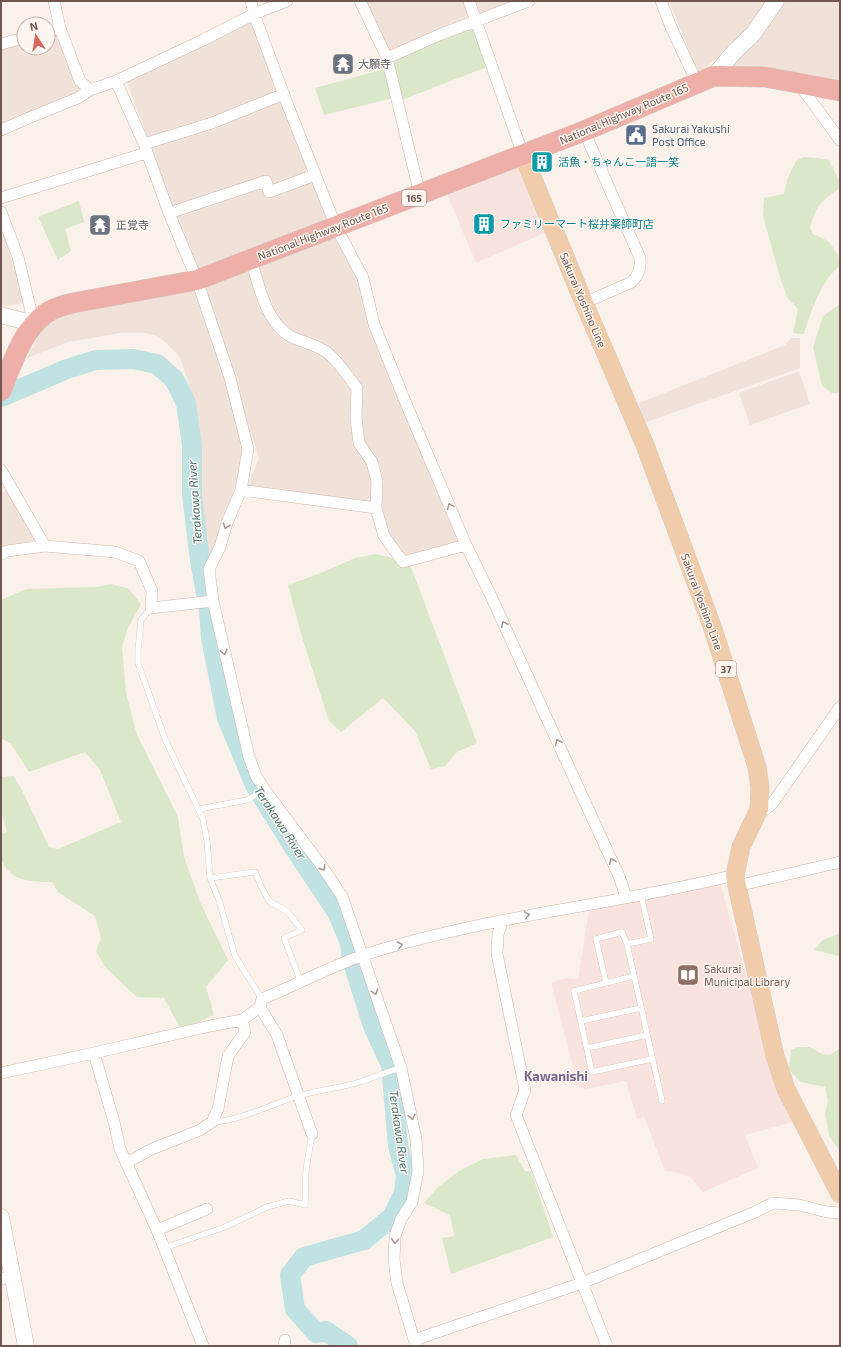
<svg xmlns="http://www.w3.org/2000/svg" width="841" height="1347" viewBox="0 0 841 1347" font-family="'Exo 2','Noto Sans JP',sans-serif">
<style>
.residential{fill:#f1e2d9}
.commercial{fill:#f9e3df}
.green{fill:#dae7c9}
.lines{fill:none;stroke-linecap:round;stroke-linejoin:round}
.river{stroke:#c0e2e2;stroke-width:20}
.lane-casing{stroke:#cbb9b0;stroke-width:6}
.street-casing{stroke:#cbb9b0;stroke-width:12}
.secondary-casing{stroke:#d0bab1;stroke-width:17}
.primary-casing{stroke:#d5cdca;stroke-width:19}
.highway-casing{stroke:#d5cdca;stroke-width:21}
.lane{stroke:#fff;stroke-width:5.5}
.street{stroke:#fff;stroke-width:11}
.secondary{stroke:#fff;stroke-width:16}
.primary{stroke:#f1ccaa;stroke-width:18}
.highway{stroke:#edafa8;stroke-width:20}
.oneway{stroke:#aa9a96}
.labels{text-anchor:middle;stroke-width:3;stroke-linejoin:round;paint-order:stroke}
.shield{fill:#fdf6f0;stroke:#9c8780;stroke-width:1}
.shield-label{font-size:10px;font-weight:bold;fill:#725750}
.worship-label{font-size:11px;fill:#5b616d;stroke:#fdf6f0;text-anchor:start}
.street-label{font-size:11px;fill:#725750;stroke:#fdf6f0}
.service-label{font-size:11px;fill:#4e5e75;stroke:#fdf6f0;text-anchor:start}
.culture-label{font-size:11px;fill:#0d838f;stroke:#fdf6f0;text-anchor:start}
.education-label{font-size:11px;fill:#785e54;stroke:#fdf6f0;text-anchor:start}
.water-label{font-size:12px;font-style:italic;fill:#457576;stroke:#fdf6f0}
.quarter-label{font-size:13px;font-weight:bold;fill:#7b678e;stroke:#fdf6f0}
</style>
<rect width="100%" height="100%" fill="#faf1ea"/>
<!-- residential -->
<path class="residential" d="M364,1h157l-133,52z
M669,1h102l-31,37 -42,36z
M777,1h63v85l-112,-16z
M254,18l75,205 -132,51 -71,-195z
M57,32l23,59 -79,34v-78l23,-6v7h24v-14z
M1,224l24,79 -24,4z
M334,233l25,46 101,264 -55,14 -19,-25 -6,-26 -133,-19 12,-29 -57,-173z
M188,290l8,4 55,166 -43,112 -20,-191 -7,-21 -4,-6 -13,-13 -8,-5 -10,-3h-26l-52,9 -41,16 21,-42z
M791,338h9v30l-156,55 -5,-20 146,-58z
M799,371l11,33 -60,21 -11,-32z
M8,489l30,54 -37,7v-56z"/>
<!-- commercial -->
<path class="commercial" d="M519,160l30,71 -73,32 -30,-71z
M720,883l57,199 16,40 -48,13 13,33 -55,24 -13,-15 -14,-5 -11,-1 -21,-54 -7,2 -11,-38 -40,8 -6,-2 -3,-6 -26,-98 16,-5 11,1 11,-70z"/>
<!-- green -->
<path class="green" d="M477,24l12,42 -87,34 -8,-40z
M385,69l8,29 -69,17 -9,-27z
M804,157l13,1 12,2 11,22v6c-19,13 -24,17 -30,40l3,6 15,7 10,14 2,11c-18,12 -30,48 -36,68l-11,-1 5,-24 -11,-12 -7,-20 -17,-61 1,-18 20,-4 3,-14 9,-19z
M79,201l5,21 -19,7 6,22 -13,9 -20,-43z
M840,304v89h-8l-10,-7 -9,-39 10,-31z
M376,554l20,5 15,8 66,176 -20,9 -12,14 -14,3 -16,-38 -32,-33 -42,34 -12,-11 -27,-84 -14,-52 33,-12 34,-15z
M112,584l17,5 12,15 -13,24 -6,18 4,47 11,42 41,82 6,40 16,45 28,58 -22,27 8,28 -33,15 -17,-32 -27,-1 -32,-30 -9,-16 5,-13 -6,-22 -37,-24 -6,-10c-20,0 -43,0 -51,-24 -1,-7 0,-17 0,-25l6,-1 -6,-22v-33l12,-1 8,12 28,59 9,2 63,-27 -21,-52 -15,-18 -56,20 -18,-28 -10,-6v-138l25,-11 70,-2z
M840,933v23l-26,-6 9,-10z
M797,1047h12l13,7 8,1 10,-7v103l-11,-15 -4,-22 3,-13 -3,-14 -24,-5 -12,-12 2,-20z
M516,1155l9,16h6l22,66 -102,37 -9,-36 12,-2 -4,-21 -26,-12 14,-16 21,-16 24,-12z"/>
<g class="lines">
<!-- river -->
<path class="river" d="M1,397l66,-28 29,-9 37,-1 24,5 17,15 12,24 6,42v50l8,65 9,51 2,27 16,80 28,67 40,64 42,63 13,31 2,17 21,66 18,39 7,81 8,29 -2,18 -12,24 -28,23 -60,17 -14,18 5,34 21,24 10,-2 22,15"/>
<!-- lane casing -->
<g class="lane-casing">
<path id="lane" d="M151,608l-10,12 -3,30v13l27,76 38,80 4,22 3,37 9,22 16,56 27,43
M199,809l48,-9 18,-10
M210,878l45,-6 7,16 7,13 19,11 14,18 -18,8 17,44
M641,895l10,44 -24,5 35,157
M634,976l-60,15 18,81 60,-13
M606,983l-10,-44 26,-7 5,12
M581,1021l60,-13
M587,1048l60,-13
M212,1122c26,-1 59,-17 85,-26 22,-6 45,-8 66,-15 13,-4 25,-10 38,-13
M164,1248l61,-21 42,-20 22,-6 16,4 1,-35 6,-36"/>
</g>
<!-- street casing -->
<g class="street-casing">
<path id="street" d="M54,1l6,27 20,53 10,9
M251,1l3,13 34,92 48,121 27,51 11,46 31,77 61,144 24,49 110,241 19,41 7,21
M360,1l27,57 33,137
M469,1l54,154
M661,1l10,26 26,56
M48,31l12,-3
M1,44l23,-6
M387,58l52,-23 90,-34
M116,81l28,63 25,69 28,67 33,98 18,71 -7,41 -14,33 -7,24 -11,22 4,32 36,156 7,19 9,14 56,75 21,31 59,172 15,71 2,32 -6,31 -11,17 -6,17 -1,23 3,24 19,63
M798,83l42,57
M1,130l30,-13 47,-19 12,-8 26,-9 87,-41 51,-26 33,-13
M144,144l68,-21 72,-29
M1,198l145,-45
M1,212l17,45 16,67
M169,213l97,-32 3,11 46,-17
M251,260c7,22 12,49 28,67 13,15 31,14 46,24 12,8 23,26 32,37l-1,30 3,25 13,19 5,19 -1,27
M584,303l48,-21c7,-8 9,-14 8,-24l-56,-127
M1,470l44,76
M241,490l135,18 8,28 19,26 63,-17
M1,554l6,-3 38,-5 70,6 24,9 13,30 -1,17 62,-7
M759,809h7l6,-5 68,-97
M737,886l103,-24
M503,920l-5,14 -1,20 28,136 -9,25 91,231
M260,1007l17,28 35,99
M94,1053l20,69 6,27 37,81 46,116
M1,1073l93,-20 116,-27 32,-6 18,-13 2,-8c40,-17 79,-38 121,-50 115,-34 235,-45 352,-74
M126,1163l26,-14 48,-19 12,-8 6,-13 10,-53 17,-24 -3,-12
M157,1230l50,-21
M1,1279l12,-4
M414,1340l168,-57 173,-71 18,-9 26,2 28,7 13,1
M284,1346l1,-6"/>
</g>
<!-- secondary casing -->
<g class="secondary-casing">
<path id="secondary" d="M714,76l19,-23 20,-19 23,-33
M1,315l33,9
M1,1217l25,129"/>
</g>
<!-- primary casing -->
<g class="primary-casing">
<path id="primary" d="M523,155l61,148 61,142 67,181 45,141 3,21 -1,21 -18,38 -6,28 2,11 38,170 11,33 54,105"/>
</g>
<!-- highway casing -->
<g class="highway-casing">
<path id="highway" d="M1,391c11,-26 20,-59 44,-77 8,-6 19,-9 28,-11l124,-23 387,-149 130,-55 51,1 75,14"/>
</g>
<!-- lane -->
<use href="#lane" class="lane"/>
<!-- street -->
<use href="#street" class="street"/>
<!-- secondary -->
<use href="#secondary" class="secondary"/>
<!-- primary -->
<use href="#primary" class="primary"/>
<!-- highway -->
<use href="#highway" class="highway"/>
</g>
<!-- one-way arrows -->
<defs><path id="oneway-chevron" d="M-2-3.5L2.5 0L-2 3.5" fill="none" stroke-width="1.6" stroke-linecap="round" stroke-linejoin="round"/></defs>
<g class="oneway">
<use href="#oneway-chevron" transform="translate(450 506) rotate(-113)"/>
<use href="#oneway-chevron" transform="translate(226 526) rotate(109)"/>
<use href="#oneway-chevron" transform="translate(504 624) rotate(-115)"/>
<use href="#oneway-chevron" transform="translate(224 652) rotate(77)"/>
<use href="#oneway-chevron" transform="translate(558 742) rotate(-115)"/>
<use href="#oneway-chevron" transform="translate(612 861) rotate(-114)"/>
<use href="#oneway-chevron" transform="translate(323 868) rotate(55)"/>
<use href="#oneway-chevron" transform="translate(527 915) rotate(-10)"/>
<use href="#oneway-chevron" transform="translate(400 945) rotate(-14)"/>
<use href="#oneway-chevron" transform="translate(375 992) rotate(72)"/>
<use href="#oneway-chevron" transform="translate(412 1117) rotate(78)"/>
<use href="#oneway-chevron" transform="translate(395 1241) rotate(95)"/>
</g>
<!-- icons -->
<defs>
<g id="temple-square" transform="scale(1.15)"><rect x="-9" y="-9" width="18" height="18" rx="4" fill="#6b7280" stroke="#fdf6f0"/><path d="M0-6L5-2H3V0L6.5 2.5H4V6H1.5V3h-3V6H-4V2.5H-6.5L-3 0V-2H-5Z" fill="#fff"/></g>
<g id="civic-square" transform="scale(1.15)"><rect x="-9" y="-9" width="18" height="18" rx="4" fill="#5c6f8a" stroke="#fdf6f0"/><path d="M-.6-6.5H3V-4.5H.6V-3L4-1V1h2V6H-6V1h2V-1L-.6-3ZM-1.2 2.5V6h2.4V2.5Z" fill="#fff"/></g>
<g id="building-square" transform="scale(1.15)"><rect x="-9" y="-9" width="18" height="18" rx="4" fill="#0f9aa8" stroke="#fdf6f0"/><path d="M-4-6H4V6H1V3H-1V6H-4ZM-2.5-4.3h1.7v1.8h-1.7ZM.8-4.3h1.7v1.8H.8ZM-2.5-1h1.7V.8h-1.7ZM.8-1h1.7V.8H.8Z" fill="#fff"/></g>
<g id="library-square" transform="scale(1.15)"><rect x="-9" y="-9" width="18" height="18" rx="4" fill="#8d6e63" stroke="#fdf6f0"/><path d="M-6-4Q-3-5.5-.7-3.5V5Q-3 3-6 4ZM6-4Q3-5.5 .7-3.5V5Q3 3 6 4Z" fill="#fff"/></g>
</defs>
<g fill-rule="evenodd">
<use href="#temple-square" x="343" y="64"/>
<use href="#civic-square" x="636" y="135"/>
<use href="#building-square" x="542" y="162"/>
<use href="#building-square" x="484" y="224"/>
<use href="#temple-square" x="100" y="225"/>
<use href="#library-square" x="688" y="975"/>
</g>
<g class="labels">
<!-- shield labels -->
<g class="shield">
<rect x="402" y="190" width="24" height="16" rx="3"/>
<rect x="716" y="661" width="20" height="16" rx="3"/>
</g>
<g class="shield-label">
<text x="414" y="202">165</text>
<text x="726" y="673">37</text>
</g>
<!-- worship labels -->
<g class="worship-label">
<text x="358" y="68">大願寺</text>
<text x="116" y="229">正覚寺</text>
</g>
<!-- street labels -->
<g class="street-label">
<text transform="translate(624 114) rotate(-23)" y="4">National Highway Route 165</text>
<text transform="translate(323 232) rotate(-21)" y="4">National Highway Route 165</text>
<text transform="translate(583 300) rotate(67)" y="4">Sakurai Yoshino Line</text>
<text transform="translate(702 602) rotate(70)" y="4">Sakurai Yoshino Line</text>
</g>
<!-- service labels -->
<g class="service-label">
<text x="652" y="133">Sakurai Yakushi<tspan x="652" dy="13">Post Office</tspan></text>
</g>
<!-- culture labels -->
<g class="culture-label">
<text x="558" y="166">活魚・ちゃんこ一語一笑</text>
<text x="500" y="228">ファミリーマート桜井薬師町店</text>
</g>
<!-- education labels -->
<g class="education-label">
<text x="704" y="973">Sakurai<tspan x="704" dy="13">Municipal Library</tspan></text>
</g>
<!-- water labels -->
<g class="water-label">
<text transform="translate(195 502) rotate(-94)" y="4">Terakawa River</text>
<text transform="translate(280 823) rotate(57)" y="4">Terakawa River</text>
<text transform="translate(399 1132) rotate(82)" y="4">Terakawa River</text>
</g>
<!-- quarter labels -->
<g class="quarter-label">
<text x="556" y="1081">Kawanishi</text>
</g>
</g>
<!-- border -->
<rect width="841" height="1347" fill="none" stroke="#725750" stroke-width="4"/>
<!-- north arrow -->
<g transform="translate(36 36) rotate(348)"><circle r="19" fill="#fdf6f0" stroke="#c5b6b0"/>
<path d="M0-3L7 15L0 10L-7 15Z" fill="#d6665d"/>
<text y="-6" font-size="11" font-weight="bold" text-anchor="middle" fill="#725750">N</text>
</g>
</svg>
